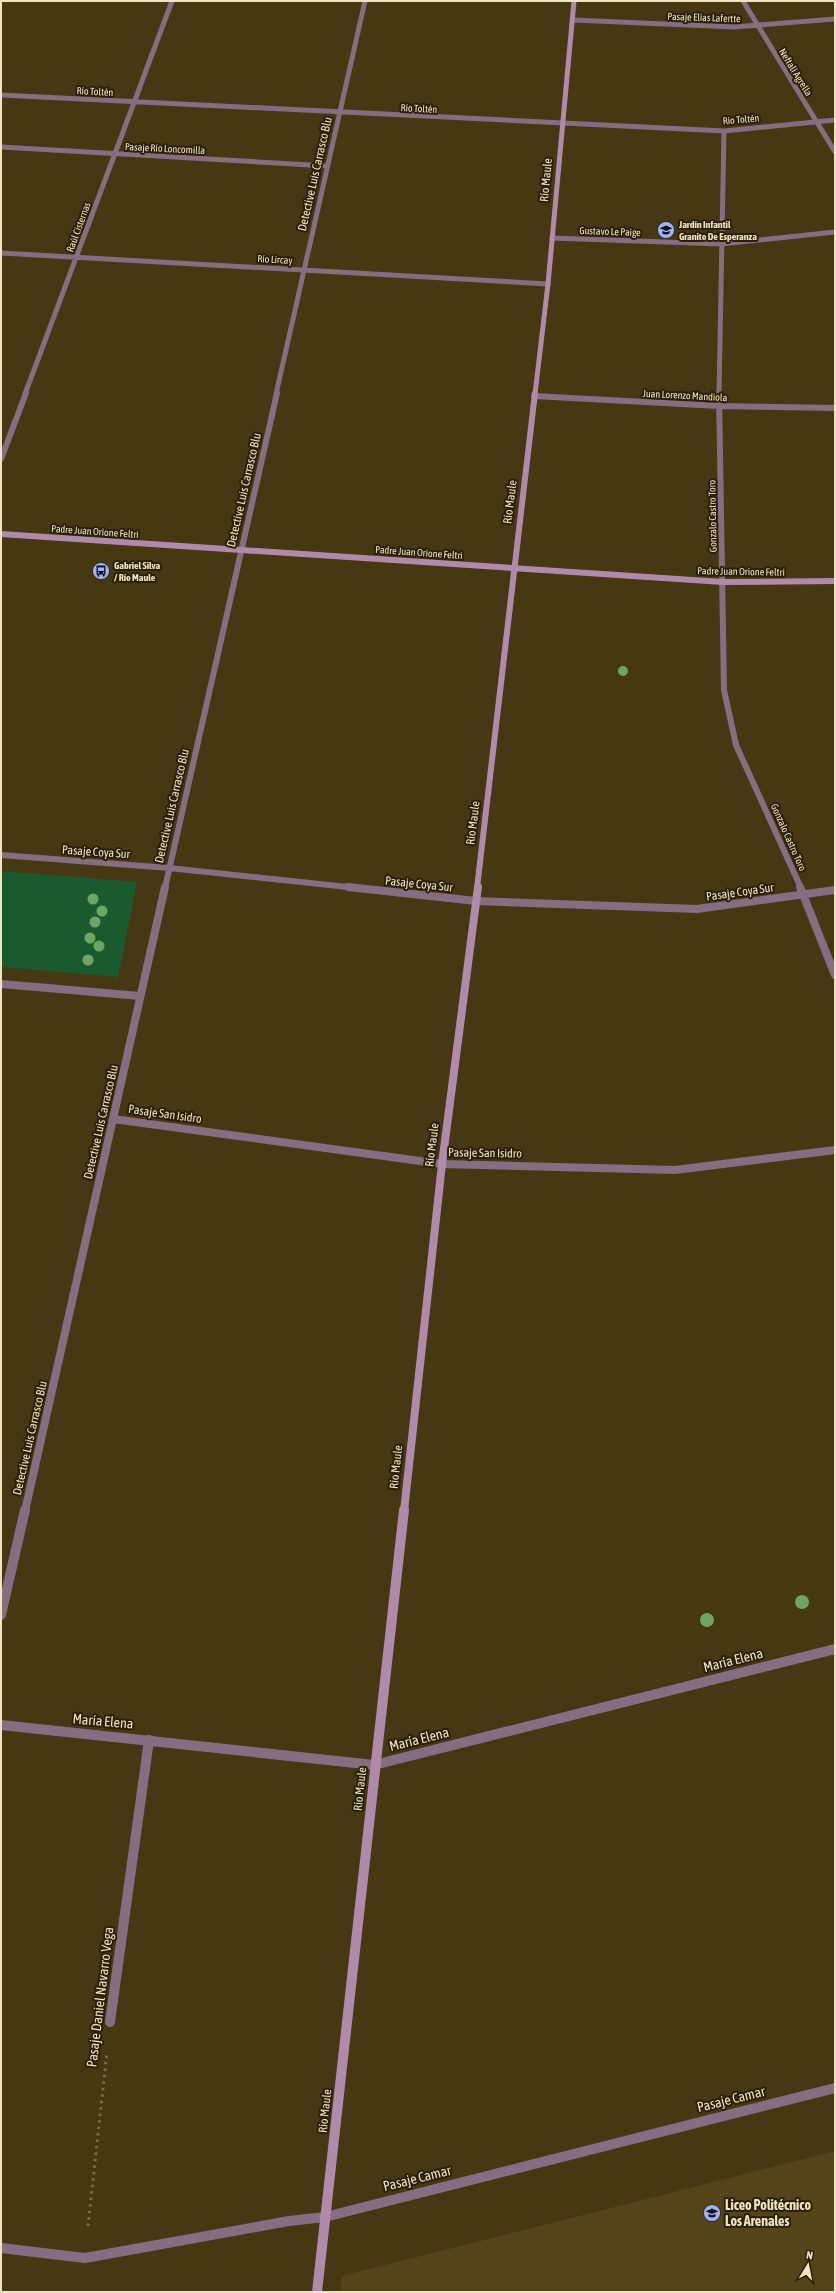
<svg xmlns="http://www.w3.org/2000/svg" width="836" height="2293" viewBox="0 0 836 2293" font-family="'Asap Condensed',sans-serif">
<style>
.built{fill:#534419}
.green{fill:#1a5a2e}
.lines{fill:none;stroke-linecap:round;stroke-linejoin:round}
.path{stroke:#796c47;stroke-width:3;stroke-dasharray:2.5 4;stroke-linecap:butt}
.street-far3{stroke:#856d82;stroke-width:5}
.street-far2{stroke:#856d82;stroke-width:6}
.street-far1{stroke:#856d82;stroke-width:8}
.street{stroke:#856d82;stroke-width:10}
.secondary-far3{stroke:#af8aab;stroke-width:5}
.secondary-far2{stroke:#af8aab;stroke-width:6}
.secondary-far1{stroke:#af8aab;stroke-width:8}
.secondary{stroke:#af8aab;stroke-width:10}
.tree{fill:#6da565}
.labels{text-anchor:middle;stroke-width:4;stroke-linejoin:round;paint-order:stroke}
.far-street-label{font-size:10px;fill:#f0e4c1;stroke:#291f02}
.far-poi-label{font-size:10px;font-weight:bold;fill:#f0e4c1;stroke:#291f02;text-anchor:start}
.street-label{font-size:12px;fill:#f0e4c1;stroke:#291f02}
.near-street-label{font-size:14px;fill:#f0e4c1;stroke:#291f02}
.near-poi-label{font-size:14px;font-weight:bold;fill:#f0e4c1;stroke:#291f02;text-anchor:start}
</style>
<rect width="100%" height="100%" fill="#453812"/>
<!-- built -->
<path class="built" d="M835,2151v141h-494l1,-16z"/>
<!-- green -->
<path class="green" d="M1,871l136,11 -19,95 -117,-10z"/>
<g class="lines">
<!-- path -->
<path class="path" d="M88,2226l19,-174"/>
<!-- street-far3 -->
<path class="street-far3" d="M743,1l92,151
M573,20l161,7 101,-8
M1,95l723,36 111,-11
M1,147l327,19
M552,238l169,6 114,-12
M1,253l547,31
M25,394l147,-393
M276,394l89,-393
M719,394l5,-263"/>
<!-- street-far2 -->
<path class="street-far2" d="M719,393l5,297 12,55 65,143
M534,396l185,10 116,2
M1,459l25,-66
M1,855l168,13 188,20
M165,888l112,-495"/>
<!-- street-far1 -->
<path class="street-far1" d="M348,887l128,14 221,8 138,-19
M800,887l35,88
M1,984l139,12
M113,1119l329,45 233,6 160,-20
M25,1511l140,-624"/>
<!-- street -->
<path class="street" d="M1,1615l24,-105
M1,1725l373,40 461,-116
M110,2022l39,-282
M1,2248l84,10 204,-37 36,-4 510,-129"/>
<!-- secondary-far3 -->
<path class="secondary-far3" d="M535,394l13,-110 26,-283"/>
<!-- secondary-far2 -->
<path class="secondary-far2" d="M1,534l722,48 112,-1
M477,888l58,-495"/>
<!-- secondary-far1 -->
<path class="secondary-far1" d="M404,1511l38,-347 36,-277"/>
<!-- secondary -->
<path class="secondary" d="M317,2292l87,-782"/>
</g>
<!-- trees -->
<g class="tree">
<circle cx="623" cy="671" r="5"/>
<circle cx="93" cy="899" r="5.5"/>
<circle cx="102" cy="911" r="5.5"/>
<circle cx="95" cy="922" r="5.5"/>
<circle cx="90" cy="938" r="5.5"/>
<circle cx="99" cy="946" r="5.5"/>
<circle cx="88" cy="960" r="5.5"/>
<circle cx="802" cy="1602" r="7"/>
<circle cx="707" cy="1620" r="7"/>
</g>
<!-- icons -->
<defs>
<g id="school-disc" transform="scale(0.9)"><circle r="9.5" fill="#9db4fd" stroke="#291f02"/><path d="M0-5L7-2L0 1L-7-2ZM-4 1L0 2.5L4 1V4Q0 6-4 4Z" fill="#111"/></g>
<g id="bus-disc" transform="scale(0.9)"><circle r="9.5" fill="#9db4fd" stroke="#291f02"/><path d="M-5-6H5V4H4V6H2V4H-2V6H-4V4H-5ZM-3.5-4V0h7V-4ZM-3.5 1.2v1.5H-2V1.2ZM2 1.2v1.5H3.5V1.2Z" fill="#111"/></g>
</defs>
<g fill-rule="evenodd">
<use href="#school-disc" x="666" y="230"/>
<use href="#bus-disc" x="101" y="571"/>
<use href="#school-disc" x="712" y="2213"/>
</g>
<g class="labels">
<!-- far-street labels -->
<g class="far-street-label">
<text transform="translate(704 17) rotate(2)" y="4">Pasaje Elías Lafertte</text>
<text transform="translate(796 72) rotate(58)" y="4">Neftalí Agrella</text>
<text transform="translate(95 91) rotate(3)" y="4">Río Toltén</text>
<text transform="translate(419 108) rotate(3)" y="4">Río Toltén</text>
<text transform="translate(741 119) rotate(-5)" y="4">Río Toltén</text>
<text transform="translate(165 148) rotate(3)" y="4">Pasaje Río Loncomilla</text>
<text transform="translate(78 227) rotate(-70)" y="4">Raúl Cisternas</text>
<text transform="translate(610 231) rotate(2)" y="4">Gustavo Le Paige</text>
<text transform="translate(275 259) rotate(3)" y="4">Río Lircay</text>
<text transform="translate(685 395) rotate(3)" y="4">Juan Lorenzo Mandiola</text>
<text transform="translate(712 516) rotate(-91)" y="4">Gonzalo Castro Toro</text>
<text transform="translate(95 531) rotate(4)" y="4">Padre Juan Orione Feltri</text>
<text transform="translate(419 552) rotate(4)" y="4">Padre Juan Orione Feltri</text>
<text transform="translate(741 571) rotate(1)" y="4">Padre Juan Orione Feltri</text>
<text transform="translate(789 837) rotate(66)" y="4">Gonzalo Castro Toro</text>
</g>
<!-- far-poi labels -->
<g class="far-poi-label">
<text x="679" y="228">Jardín Infantil<tspan x="679" dy="12">Granito De Esperanza</tspan></text>
<text x="114" y="569">Gabriel Silva<tspan x="114" dy="12">/ Río Maule</tspan></text>
</g>
<!-- street labels -->
<g class="street-label">
<text transform="translate(315 174) rotate(-77)" y="4">Detective Luis Carrasco Blu</text>
<text transform="translate(546 180) rotate(-85)" y="4">Río Maule</text>
<text transform="translate(244 490) rotate(-77)" y="4">Detective Luis Carrasco Blu</text>
<text transform="translate(510 502) rotate(-83)" y="4">Río Maule</text>
<text transform="translate(172 806) rotate(-77)" y="4">Detective Luis Carrasco Blu</text>
<text transform="translate(473 823) rotate(-83)" y="4">Río Maule</text>
<text transform="translate(96 852) rotate(4)" y="4">Pasaje Coya Sur</text>
<text transform="translate(419 884) rotate(6)" y="4">Pasaje Coya Sur</text>
<text transform="translate(740 892) rotate(-8)" y="4">Pasaje Coya Sur</text>
<text transform="translate(165 1114) rotate(8)" y="4">Pasaje San Isidro</text>
<text transform="translate(101 1122) rotate(-77)" y="4">Detective Luis Carrasco Blu</text>
<text transform="translate(432 1145) rotate(-83)" y="4">Río Maule</text>
<text transform="translate(485 1153) rotate(1)" y="4">Pasaje San Isidro</text>
<text transform="translate(30 1438) rotate(-77)" y="4">Detective Luis Carrasco Blu</text>
<text transform="translate(396 1467) rotate(-84)" y="4">Río Maule</text>
<text transform="translate(360 1789) rotate(-84)" y="4">Río Maule</text>
<text transform="translate(325 2111) rotate(-84)" y="4">Río Maule</text>
</g>
<!-- near-street labels -->
<g class="near-street-label">
<text transform="translate(733 1660) rotate(-14)" y="5">María Elena</text>
<text transform="translate(103 1721) rotate(5)" y="5">María Elena</text>
<text transform="translate(419 1739) rotate(-14)" y="5">María Elena</text>
<text transform="translate(100 1997) rotate(-83)" y="5">Pasaje Daniel Navarro Vega</text>
<text transform="translate(731 2099) rotate(-14)" y="5">Pasaje Camar</text>
<text transform="translate(417 2178) rotate(-14)" y="5">Pasaje Camar</text>
</g>
<!-- near-poi labels -->
<g class="near-poi-label">
<text x="725" y="2210">Liceo Politécnico<tspan x="725" dy="16">Los Arenales</tspan></text>
</g>
</g>
<!-- border -->
<rect width="836" height="2293" fill="none" stroke="#f0e4c1" stroke-width="4"/>
<!-- north arrow -->
<g transform="translate(808 2265) rotate(10)" stroke="#291f02" stroke-width="3" paint-order="stroke">
<path d="M0-3L7 15L0 10L-7 15Z" fill="#f0e4c1"/>
<text y="-6" font-size="11" font-weight="bold" text-anchor="middle" fill="#f0e4c1">N</text>
</g>
</svg>
